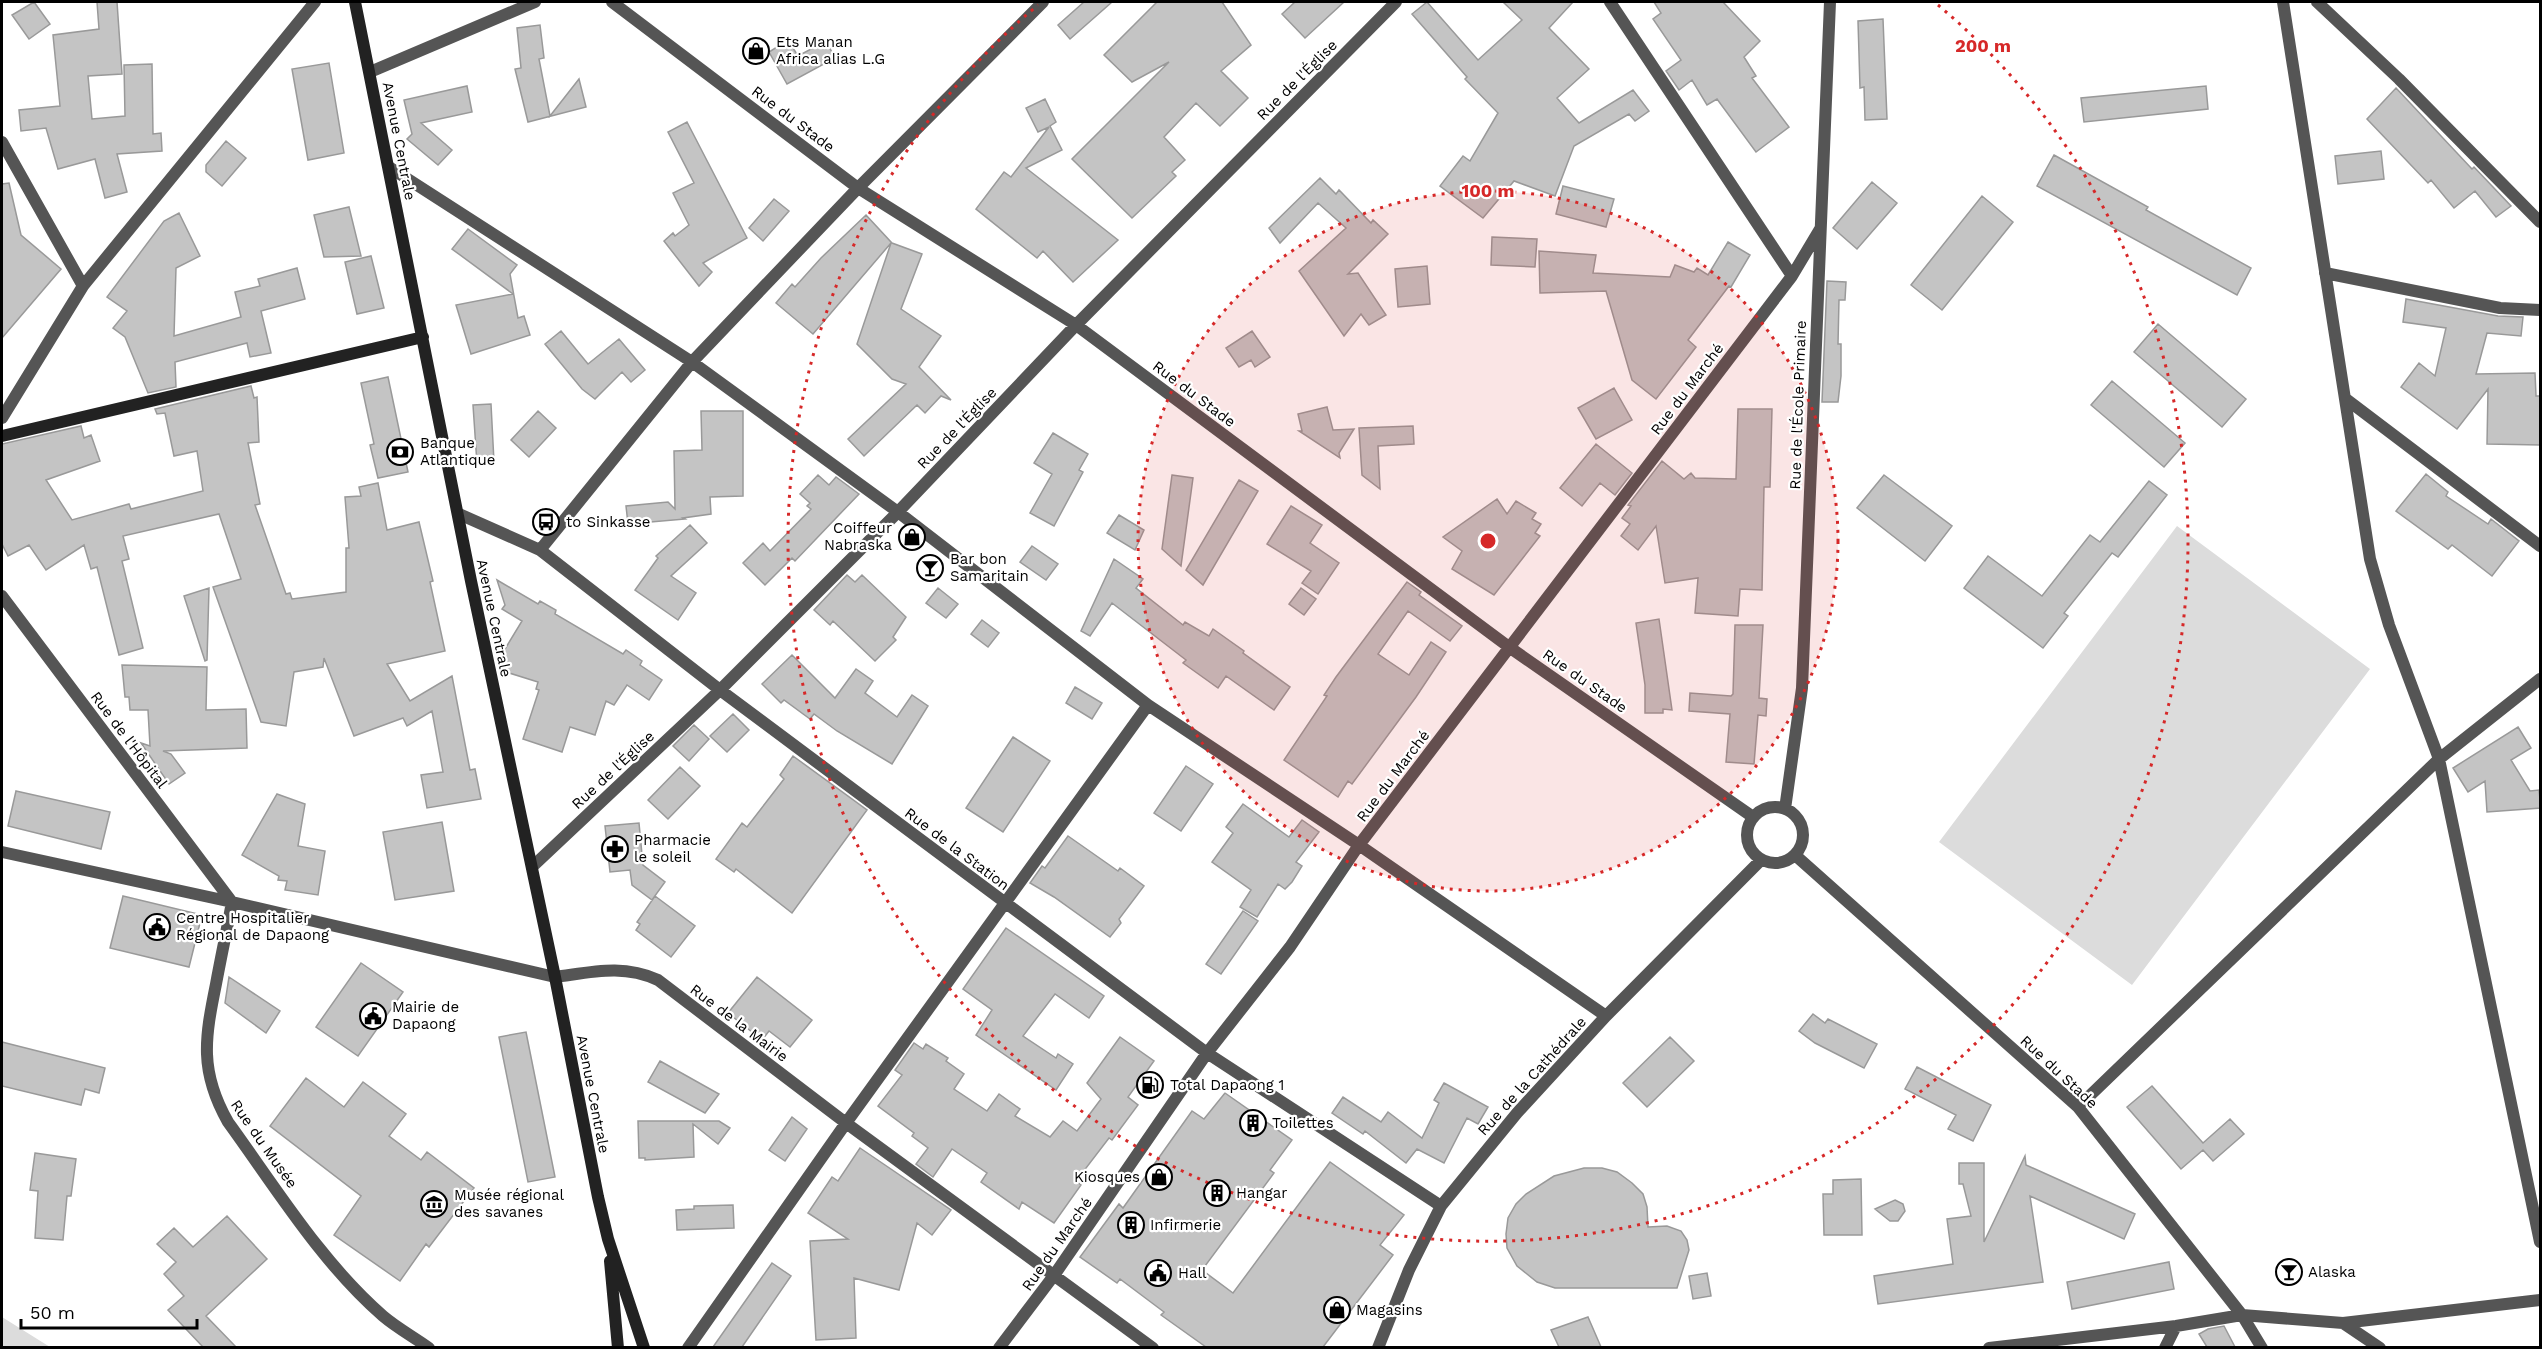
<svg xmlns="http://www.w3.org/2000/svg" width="2542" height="1349" viewBox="0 0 2542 1349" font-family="'Work Sans',sans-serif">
	<rect width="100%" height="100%" fill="#fff"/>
	<path fill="#dcdcdc" d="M2177,526L2370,669L2132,985L1939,842Z
		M2,1317L50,1347H2Z"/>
	<path fill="#c4c4c4" stroke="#999" stroke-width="1.5" d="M34,2L50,24L29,39L12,15Z
		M97,2H117L122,74L88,76L92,119L125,116L124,65L152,64L153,134L161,133L162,151L117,154L127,192L105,198L95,159L58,169L46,128L21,131L19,110L60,106L53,35L99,29Z
		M1084,2H1112L1070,39L1058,25Z
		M1157,2H1222L1251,45L1221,71L1248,98L1220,126L1196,103L1164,137L1185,160L1172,172L1176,176L1132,218L1072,159L1169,62L1132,82L1104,55Z
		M1295,2H1344L1305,38L1282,14Z
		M1427,2L1478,60L1522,20L1503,2H1573L1549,28L1589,69L1557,98L1579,123L1633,90L1649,111L1635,121L1629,114L1574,146L1555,196L1514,181L1483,218L1440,186L1463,156L1470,161L1498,113L1465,79L1467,77L1412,14Z
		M1654,2H1723L1760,41L1744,57L1756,76L1752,78L1789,127L1756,152L1717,99L1707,105L1692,80L1679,90L1666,71L1681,60L1653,19L1661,13Z
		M1883,19L1887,119L1865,120L1864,87L1860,88L1858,21Z
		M540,25L544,58L539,59L550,116L579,79L586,107L528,122L515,69L521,68L517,28Z
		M788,40L798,56L826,41L835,58L787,84L769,52Z
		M329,63L344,153L308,160L292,69Z
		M467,86L472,112L421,123L452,150L438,165L407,139L412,134L404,100Z
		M2206,86L2208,109L2084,122L2081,98Z
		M2396,88L2472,169L2474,167L2511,206L2496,217L2475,191L2454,208L2431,180L2428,183L2367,119Z
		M1045,99L1056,122L1050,126L1062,150L1026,168L1118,240L1073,282L1043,251L1037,258L976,209L1004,172L1011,177L1049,127L1038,132L1026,108Z
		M687,122L747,238L703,263L712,272L699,286L664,241L673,233L675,236L689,225L673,193L694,183L668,132Z
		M226,141L246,158L222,186L206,172V165Z
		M2381,151L2384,179L2338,184L2335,156Z
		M2054,155L2148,207L2146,210L2251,268L2237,295L2037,186Z
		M1320,178L1336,194L1339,190L1371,223L1373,220L1388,234L1348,274L1358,273L1386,315L1369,325L1361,314L1344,336L1299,271L1346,228L1318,203L1280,243L1269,228Z
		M1872,182L1897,203L1857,249L1833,228Z
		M9,183L21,235L61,269L2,338V184Z
		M1563,186L1614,199L1606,227L1556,214Z
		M1982,196L2013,222L1942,310L1911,285Z
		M774,199L789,211L763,241L749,228Z
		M349,207L361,256L324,257L314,215Z
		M179,213L200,256L176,268L174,336L241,317L235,292L260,286L258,279L297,268L305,299L261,311L271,353L250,357L247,343L175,362L176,387L148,393L125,337L113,328L127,311L107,297L164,221Z
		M866,215L892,243L922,254L901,309L941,336L919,367L951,400L941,396L925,413L917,405L864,456L848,439L906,384L892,379L857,344L891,243L813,334L776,303L792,284L795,287L821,258Z
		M468,229L517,265L510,274L518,318L524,316L530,335L471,354L456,305L513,294L452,249Z
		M1492,237L1537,239L1535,267L1491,265Z
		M1728,242L1750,255L1731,287L1729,286L1688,340L1696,347L1656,399L1632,380L1606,291L1540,293L1539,251L1596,255L1593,273L1670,277L1675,265L1694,272L1697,268L1708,275Z
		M371,256L384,308L357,314L345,262Z
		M1427,266L1430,304L1398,307L1395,269Z
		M1827,281L1846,282L1845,300H1839L1838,344H1841V376L1838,402H1822Z
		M2406,299L2498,316L2523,317L2521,336L2487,333L2476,374L2535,373L2536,396H2541V445L2487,444L2488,389L2457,429L2401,387L2419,363L2435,376L2446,328L2403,322Z
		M2158,324L2246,399L2222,427L2134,352Z
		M561,331L588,364L619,339L645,370L631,382L622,372L595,399L582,389L545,344Z
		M1252,331L1270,357L1255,367L1251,360L1239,367L1226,348Z
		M388,377L408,472L378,478L370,445L374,444L361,383Z
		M2112,381L2185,443L2164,467L2091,405Z
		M251,386L254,398L257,397L259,442L248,443L260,504L255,505L286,594L290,593L292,599L346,592V548H349L345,497L361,496L359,487L378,483L387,530L419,522L433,581L430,582L445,651L387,664L410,701L452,676L470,770L475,769L481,799L427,808L421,775L443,772L432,711L407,726L403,718L354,736L324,658L323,667L294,672L286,726L261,722L213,587L241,579L219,514L123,536L129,559L122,561L143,648L119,655L97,567L91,569L84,545L46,570L29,545L8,556L2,544V444L81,426L84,438L91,435L100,461L46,480L72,520L129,504L131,509L203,491L197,451L174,456L165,413L157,414L155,409Z
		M1614,388L1632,420L1596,439L1578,408Z
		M491,404L494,462L477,464L473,405Z
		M1327,407L1333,430L1354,429L1339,453L1340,458L1299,431H1302L1298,414Z
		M1738,409H1772L1770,487H1764L1762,590L1740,589L1738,616L1695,613L1698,578L1665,583L1656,526L1638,550L1621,536L1630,524L1622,518L1631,506L1628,505L1662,461L1684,479L1691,473L1695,478L1736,479Z
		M538,411L556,428L529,457L511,440Z
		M701,411H743V496L710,497L711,514L683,518L685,519L628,524L626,506L668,502L675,509L674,451L702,450Z
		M1413,426L1414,444L1378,446L1380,489L1362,475L1359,428Z
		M1053,433L1088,454L1079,470L1083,472L1054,526L1030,513L1052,474L1034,463Z
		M1596,444L1632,473L1615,495L1600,483L1582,506L1560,488Z
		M2426,474L2448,492L2446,496L2488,524L2491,519L2519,541L2492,576L2452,545L2448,549L2396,511Z
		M818,475L829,485L836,477L859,494L795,561L792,558L765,585L743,563L763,543L770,551L811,509L807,506L810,503L800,494Z
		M1172,475L1193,478L1181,566L1162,549Z
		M1884,475L1952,526L1925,561L1857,508Z
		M1239,480L1258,491L1203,585L1186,570Z
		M2149,481L2167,495L2118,557L2112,553L2064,613L2068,616L2043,648L1964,588L1988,556L2042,596L2090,535L2100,542Z
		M1497,499L1507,514L1516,501L1536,513L1532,519L1541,524L1535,533L1540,536L1494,595L1452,569L1462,551L1443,537Z
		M1291,506L1322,525L1310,543L1339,563L1318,594L1302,583L1311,571L1267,544Z
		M1119,515L1144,530L1135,550L1107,533Z
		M690,525L707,543L671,576L696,593L678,620L635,590L658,558L656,556Z
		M1032,546L1058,564L1046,580L1020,562Z
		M1114,559L1143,579L1136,588L1183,625L1185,622L1209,636L1213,629L1244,651L1243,653L1290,687L1274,710L1226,676L1218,688L1183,663L1186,660L1112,603L1090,636L1081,631Z
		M847,575L855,582L862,575L906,617L893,637L896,640L875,661L833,621L830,625L814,610Z
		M497,580L538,604L540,601L556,610L555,614L623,654L626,650L642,661L640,665L662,680L649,700L627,685L614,705L606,701L595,735L570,727L562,752L523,739L539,690L536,689L538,682L506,672L505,649L522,621L502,609L505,605Z
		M1407,582L1421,592L1419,595L1462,626L1450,641L1408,611L1378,654L1409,675L1431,642L1446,652L1416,697L1352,784L1348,781L1338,797L1284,760L1327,696L1324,695L1336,677Z
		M209,588L207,660L205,661L184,596Z
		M938,588L958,604L946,618L926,603Z
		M1301,588L1316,599L1304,615L1289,604Z
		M1659,619L1672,710L1663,709V713H1645V685L1636,623Z
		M982,620L999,633L988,647L971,634Z
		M1735,625H1763L1759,698L1767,699L1766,716L1758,715L1754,764L1726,762L1730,714L1689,711L1690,693L1731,696L1733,694Z
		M792,655L835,698L856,669L873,681L865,693L897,717L912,695L928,706L892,764L837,731L814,714L810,719L784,700L781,703L762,684Z
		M122,665L207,667L206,710L246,709L247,748L163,751L171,754L185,773L169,784L141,743L150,746L148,710H130L129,697H125Z
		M1075,687L1102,703L1092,719L1066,703Z
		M733,714L749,730L727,752L710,736Z
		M694,725L709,739L689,761L673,746Z
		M2518,727L2531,748L2511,760L2530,791L2539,790L2541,808L2487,812L2485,781L2468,792L2453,768Z
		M1013,737L1050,761L1003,832L966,808Z
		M793,756L867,810L792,913L736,869L734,872L716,859L742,823L747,827L784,779L780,775Z
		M1186,766L1213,784L1181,831L1154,813Z
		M680,767L700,786L668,819L648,800Z
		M16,791L110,812L101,849L8,826Z
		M277,794L305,804L298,846L325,851L318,895L285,890L287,881L278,880L279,876L242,855Z
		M1243,804L1289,837L1302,820L1319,832L1296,862L1302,866L1292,882L1285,889L1278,884L1257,917L1240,907L1251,890L1212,862L1233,833L1226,827Z
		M442,822L454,891L395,900L383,832Z
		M639,823L643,865L665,882L652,900L632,885L630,870L610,872L605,826Z
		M1068,836L1118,871L1120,868L1144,886L1119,919L1121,923L1110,937L1054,897L1030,883L1042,866L1045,868Z
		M123,896L202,915L189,967L110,948Z
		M655,896L695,926L671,957L636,930L640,924L637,922Z
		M1243,911L1258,921L1221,974L1206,964Z
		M1006,928L1104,996L1089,1018L1055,994L1023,1036L1056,1058L1058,1054L1073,1064L1056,1090L976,1035L992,1010L963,989Z
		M361,963L403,992L358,1056L316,1027Z
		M229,977L280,1011L266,1033L225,1003Z
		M757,977L812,1020L790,1047L769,1031L762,1040L728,1013Z
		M1813,1014L1825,1023L1828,1019L1877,1044L1864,1068L1815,1043L1799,1031Z
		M526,1032L555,1177L528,1182L499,1037Z
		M1120,1037L1154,1061L1128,1097L1138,1105L1112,1140L1109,1138L1076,1181L1081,1185L1054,1223L1022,1202L1019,1209L981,1182L987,1173L952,1149L933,1177L916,1164L928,1148L912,1136L914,1133L878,1106L902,1075L895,1070L914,1043L923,1049L926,1044L948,1058L946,1061L964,1074L954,1089L987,1111L999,1094L1020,1109L1015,1116L1050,1137L1063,1121L1077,1131L1101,1099L1087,1083Z
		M1670,1037L1694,1061L1647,1107L1623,1083Z
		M2,1042L105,1068L99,1093L85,1089L81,1105L2,1086Z
		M660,1061L719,1094L705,1113L648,1082Z
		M1917,1067L1991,1105L1973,1141L1948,1129L1956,1115L1905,1089Z
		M306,1078L344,1107L363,1082L406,1114L389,1136L421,1160L427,1152L474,1188L429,1247L426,1244L400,1281L334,1235L361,1196L270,1126Z
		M1444,1083L1488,1107L1478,1124L1467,1118L1444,1163L1417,1149L1406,1163L1365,1131L1363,1134L1332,1113L1343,1097L1381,1122L1388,1112L1422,1138L1439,1103L1434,1100Z
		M2152,1086L2203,1143L2230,1119L2244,1134L2213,1161L2203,1150L2181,1169L2127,1107Z
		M1225,1093L1292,1140L1270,1170L1274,1173L1202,1270L1233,1293L1330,1162L1404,1215L1380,1245L1393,1255L1323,1347H1206L1161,1315L1164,1312L1120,1279L1117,1283L1080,1257L1119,1204L1123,1208L1192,1111L1204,1119Z
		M792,1117L807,1129L785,1161L769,1150Z
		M638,1121H719L730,1128L718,1144L693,1124L694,1157L645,1160V1158H639Z
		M860,1148L951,1210L932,1235L917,1223L899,1290L854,1278L856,1338L816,1340L810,1241L848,1239L808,1213L832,1177L838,1181Z
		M35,1153L76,1159L71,1196H67L63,1240L35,1238L38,1191L30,1190Z
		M2025,1156L2026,1165L2135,1214L2124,1239L2030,1196L2043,1282L1878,1304L1874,1276L1953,1264L1947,1219L1971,1216L1963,1184H1959V1163H1984V1242Z
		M1584,1168H1602L1617,1172L1632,1183L1643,1194L1647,1207L1648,1227L1667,1226L1681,1231L1687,1240L1689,1250L1677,1288H1555L1537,1282L1517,1266L1507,1248L1506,1234L1508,1218L1516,1204L1526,1194L1554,1176Z
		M1861,1179L1862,1235H1824L1823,1194H1833V1180Z
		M1895,1200L1903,1204L1905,1211L1898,1221H1890L1875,1209Z
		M733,1205L734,1228L677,1230L676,1210L694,1209V1206Z
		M227,1216L267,1259L206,1316L236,1347H203L168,1310L184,1296L164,1274L176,1262L157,1244L174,1228L193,1247Z
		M2169,1262L2174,1289L2072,1309L2067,1282Z
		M772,1263L791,1276L742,1347H713Z
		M1707,1273L1711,1296L1693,1299L1689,1276Z
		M1588,1317L1601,1347H1559L1551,1330Z
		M2224,1326L2235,1347H2207L2199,1334L2208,1329Z"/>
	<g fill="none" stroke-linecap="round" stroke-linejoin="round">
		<path stroke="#555" stroke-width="12" d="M612,2L858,188L1076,325L1509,647L1753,817
			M1610,2L1792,276
			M2283,2L2370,559L2389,625L2439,759L2540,1242
			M2317,2L2399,79L2540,222
			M370,72L535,2
			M2,142L83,286
			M389,167L692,362L898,512L1148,705L1359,845L1606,1016
			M2325,273L2500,308L2540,310
			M2346,399L2540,546
			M2,418L83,286L315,2
			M459,514L540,550L720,690L1207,1053L1441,1206
			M540,550L692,362L858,188L1043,2
			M2,596L232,902
			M1747 835a28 28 0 1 1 56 0a28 28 0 1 1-56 0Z
			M1785,809L1802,688L1830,2
			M2,852L232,902L555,977C593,972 623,964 658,980L846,1123L1153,1348
			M1795,855L2078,1107L2242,1315L2262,1348
			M532,867L720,690L898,512L1076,325L1396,2
			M232,902C227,929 221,957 216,984C205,1038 199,1071 228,1122C276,1188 321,1262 383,1316C397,1328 414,1337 429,1348
			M2078,1107L2439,759L2540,679
			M2343,1323L2540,1300
			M688,1348L846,1123L1148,705
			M999,1348L1055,1274L1207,1053L1290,947L1359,845L1792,276L1820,229
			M1378,1348L1409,1270L1441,1206L1517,1113L1606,1016L1761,860
			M1989,1348L2176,1326L2242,1315L2343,1323L2380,1348
			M2165,1348L2176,1326"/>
		<path stroke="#222" stroke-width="12" d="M355,2L471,581L555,977L598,1197L608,1239L644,1348
			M2,436L423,337
			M610,1261L618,1348"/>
	</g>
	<circle cx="1488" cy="541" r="350" fill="#d62828" fill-opacity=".12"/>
	<g fill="none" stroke="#d62828" stroke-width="3" stroke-dasharray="3 6">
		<circle cx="1488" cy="541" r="350"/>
		<path d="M1938 5A700 700 0 1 1 1038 5"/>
	</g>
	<defs>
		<symbol id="shop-ring" viewBox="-11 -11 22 22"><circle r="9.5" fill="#fff" stroke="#000" stroke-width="1.5"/><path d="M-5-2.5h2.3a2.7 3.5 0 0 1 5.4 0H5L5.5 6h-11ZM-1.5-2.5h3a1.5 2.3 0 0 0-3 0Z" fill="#000"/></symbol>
		<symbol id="bank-ring" viewBox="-11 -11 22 22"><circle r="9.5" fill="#fff" stroke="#000" stroke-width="1.5"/><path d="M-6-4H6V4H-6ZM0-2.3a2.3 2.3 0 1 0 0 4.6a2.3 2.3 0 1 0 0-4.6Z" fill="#000"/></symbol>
		<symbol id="bus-ring" viewBox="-11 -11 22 22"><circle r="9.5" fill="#fff" stroke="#000" stroke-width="1.5"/><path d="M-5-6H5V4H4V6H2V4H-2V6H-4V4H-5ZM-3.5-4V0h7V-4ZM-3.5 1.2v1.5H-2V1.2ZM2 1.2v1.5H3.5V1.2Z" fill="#000"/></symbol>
		<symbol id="bar-ring" viewBox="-11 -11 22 22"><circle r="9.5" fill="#fff" stroke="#000" stroke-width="1.5"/><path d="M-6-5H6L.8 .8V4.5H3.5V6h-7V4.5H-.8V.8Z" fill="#000"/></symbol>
		<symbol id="pharmacy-ring" viewBox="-11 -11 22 22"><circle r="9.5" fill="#fff" stroke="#000" stroke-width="1.5"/><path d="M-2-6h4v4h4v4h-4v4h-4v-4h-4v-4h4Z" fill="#000"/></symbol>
		<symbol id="civic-ring" viewBox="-11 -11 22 22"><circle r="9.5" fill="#fff" stroke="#000" stroke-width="1.5"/><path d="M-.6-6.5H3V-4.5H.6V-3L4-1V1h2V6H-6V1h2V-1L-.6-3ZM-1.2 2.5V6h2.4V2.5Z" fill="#000"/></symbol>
		<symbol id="fuel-ring" viewBox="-11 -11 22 22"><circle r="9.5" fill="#fff" stroke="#000" stroke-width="1.5"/><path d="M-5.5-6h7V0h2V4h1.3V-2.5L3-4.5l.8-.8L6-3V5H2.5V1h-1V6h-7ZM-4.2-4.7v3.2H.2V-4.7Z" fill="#000"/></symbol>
		<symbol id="building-ring" viewBox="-11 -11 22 22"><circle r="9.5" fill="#fff" stroke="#000" stroke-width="1.5"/><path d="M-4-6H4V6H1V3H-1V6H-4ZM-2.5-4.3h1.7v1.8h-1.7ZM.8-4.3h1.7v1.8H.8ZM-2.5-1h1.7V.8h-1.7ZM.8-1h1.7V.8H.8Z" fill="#000"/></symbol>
		<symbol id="museum-ring" viewBox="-11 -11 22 22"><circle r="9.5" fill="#fff" stroke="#000" stroke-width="1.5"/><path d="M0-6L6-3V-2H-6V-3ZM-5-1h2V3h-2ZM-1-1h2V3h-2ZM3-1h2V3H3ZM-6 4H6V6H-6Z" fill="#000"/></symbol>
	</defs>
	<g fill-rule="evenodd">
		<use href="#shop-ring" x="741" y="36" width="30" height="30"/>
		<use href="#bank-ring" x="385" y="437" width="30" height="30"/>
		<use href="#bus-ring" x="531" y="507" width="30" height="30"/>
		<use href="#shop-ring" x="897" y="522" width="30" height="30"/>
		<use href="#bar-ring" x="915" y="553" width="30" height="30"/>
		<use href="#pharmacy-ring" x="600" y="834" width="30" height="30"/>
		<use href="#civic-ring" x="142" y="912" width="30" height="30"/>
		<use href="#civic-ring" x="358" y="1001" width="30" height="30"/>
		<use href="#fuel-ring" x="1135" y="1070" width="30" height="30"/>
		<use href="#building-ring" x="1238" y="1108" width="30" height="30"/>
		<use href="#shop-ring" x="1144" y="1162" width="30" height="30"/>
		<use href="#building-ring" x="1202" y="1178" width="30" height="30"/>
		<use href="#museum-ring" x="419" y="1189" width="30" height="30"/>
		<use href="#building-ring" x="1116" y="1210" width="30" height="30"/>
		<use href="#bar-ring" x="2274" y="1257" width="30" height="30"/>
		<use href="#civic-ring" x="1143" y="1258" width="30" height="30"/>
		<use href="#shop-ring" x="1322" y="1295" width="30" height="30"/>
	</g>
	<g text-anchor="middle" stroke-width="4.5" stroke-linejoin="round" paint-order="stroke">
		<g font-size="15" fill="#000" stroke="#fff" text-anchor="start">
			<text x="776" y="47">Ets Manan<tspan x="776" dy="17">Africa alias L.G</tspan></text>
			<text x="420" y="448">Banque<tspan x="420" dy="17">Atlantique</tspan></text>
			<text x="566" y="527">to Sinkasse</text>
			<text x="892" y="533" text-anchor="end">Coiffeur<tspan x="892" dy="17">Nabraska</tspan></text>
			<text x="950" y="564">Bar bon<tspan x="950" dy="17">Samaritain</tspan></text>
			<text x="634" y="845">Pharmacie<tspan x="634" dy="17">le soleil</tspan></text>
			<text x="176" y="923">Centre Hospitalier<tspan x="176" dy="17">Régional de Dapaong</tspan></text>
			<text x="392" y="1012">Mairie de<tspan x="392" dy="17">Dapaong</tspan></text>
			<text x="1170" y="1090">Total Dapaong 1</text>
			<text x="1272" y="1128">Toilettes</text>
			<text x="1140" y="1182" text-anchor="end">Kiosques</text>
			<text x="1236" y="1198">Hangar</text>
			<text x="454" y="1200">Musée régional<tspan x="454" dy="17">des savanes</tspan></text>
			<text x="1150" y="1230">Infirmerie</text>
			<text x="2308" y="1277">Alaska</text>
			<text x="1178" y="1278">Hall</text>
			<text x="1356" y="1315">Magasins</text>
		</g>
		<g font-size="15" fill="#000" stroke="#fff">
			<text transform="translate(1297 80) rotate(-45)" y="5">Rue de l'Église</text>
			<text transform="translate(793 119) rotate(37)" y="5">Rue du Stade</text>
			<text transform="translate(399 141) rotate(79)" y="5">Avenue Centrale</text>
			<text transform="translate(1687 389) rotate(-53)" y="5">Rue du Marché</text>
			<text transform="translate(1194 394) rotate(37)" y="5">Rue du Stade</text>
			<text transform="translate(1798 405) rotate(-88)" y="5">Rue de l'École Primaire</text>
			<text transform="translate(957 428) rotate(-46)" y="5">Rue de l'Église</text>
			<text transform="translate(494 618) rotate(78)" y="5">Avenue Centrale</text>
			<text transform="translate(1585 681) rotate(35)" y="5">Rue du Stade</text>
			<text transform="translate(129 740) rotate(53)" y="5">Rue de l'Hôpital</text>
			<text transform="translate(613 770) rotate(-43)" y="5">Rue de l'Église</text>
			<text transform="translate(1393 776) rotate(-53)" y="5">Rue du Marché</text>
			<text transform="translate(957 849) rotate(37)" y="5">Rue de la Station</text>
			<text transform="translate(739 1023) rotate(37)" y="5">Rue de la Mairie</text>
			<text transform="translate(2059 1072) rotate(43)" y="5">Rue du Stade</text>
			<text transform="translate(1532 1076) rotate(-48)" y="5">Rue de la Cathédrale</text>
			<text transform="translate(593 1094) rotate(79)" y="5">Avenue Centrale</text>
			<text transform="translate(264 1144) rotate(55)" y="5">Rue du Musée</text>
			<text transform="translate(1057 1244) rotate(-55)" y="5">Rue du Marché</text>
		</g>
	</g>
	<circle cx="1488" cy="541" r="9" fill="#d62828" stroke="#fff" stroke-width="3"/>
	<g font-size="18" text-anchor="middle" font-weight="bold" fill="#d62828" stroke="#fff" stroke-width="4.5" stroke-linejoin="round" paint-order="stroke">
		<text x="1983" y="52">200 m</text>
		<text x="1488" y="197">100 m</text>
	</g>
	<rect width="2542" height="1349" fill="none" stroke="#000000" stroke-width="6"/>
	<path d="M21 1319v9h176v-9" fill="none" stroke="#000000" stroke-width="3"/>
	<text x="30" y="1319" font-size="18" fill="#000000" stroke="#ffffff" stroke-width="4.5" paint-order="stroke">50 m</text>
</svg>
